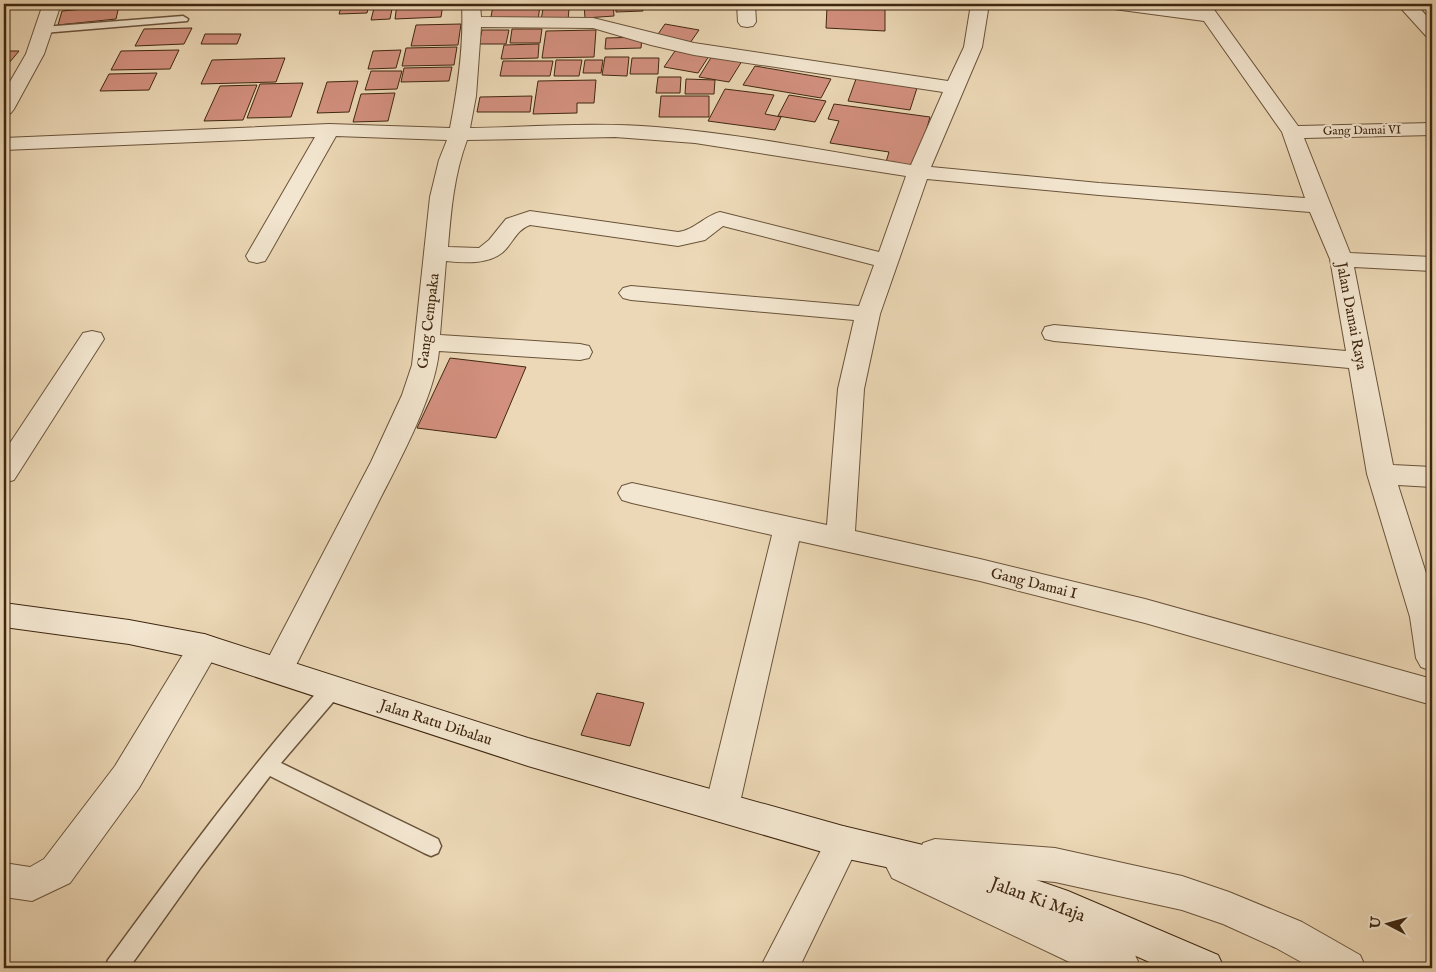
<svg xmlns="http://www.w3.org/2000/svg" width="1436" height="972" viewBox="0 0 1436 972" font-family="'IM FELL English',serif">
	<rect width="100%" height="100%" fill="#ecd8b6"/>
	<filter id="stains"><feTurbulence type="fractalNoise" baseFrequency=".004" numOctaves="4"/><feColorMatrix values="0 0 0 0 .2 0 0 0 0 .09 0 0 0 0 .02 0 0 0 .5 -.17"/></filter>
	<radialGradient id="worn" r=".72"><stop offset=".6" stop-color="#630" stop-opacity="0"/><stop offset="1" stop-color="#630" stop-opacity=".3"/></radialGradient>
	<path fill="#d3907f" stroke="#3f2710" d="M342,4H369L367,13L339,14Z
		M375,4H393L390,19L371,20Z
		M397,4H443L441,17L395,19Z
		M584,4H613L614,16L585,18Z
		M616,4H642L643,11L616,12Z
		M710,4H741L742,7L711,8Z
		M760,4H788V8L759,7Z
		M793,4H816V8L793,7Z
		M540,5L538,21L490,22L493,6Z
		M119,6L116,19L58,25L62,11Z
		M827,7L885,9V31L826,28Z
		M543,9H569L568,20H541Z
		M461,24L458,45L411,46L416,25Z
		M665,24L699,30L690,43L656,37Z
		M192,28L184,44L135,46L144,29Z
		M512,29H542L540,43H510Z
		M482,30H509L506,44H479Z
		M596,30L594,57L542,58L546,31Z
		M205,34H241L237,44H201Z
		M642,37L641,48L605,49L606,38Z
		M539,44L538,58L501,59L504,45Z
		M457,47L454,65L402,66L406,48Z
		M179,50L170,69L111,70L121,51Z
		M401,50L396,68L368,69L373,51Z
		M4,51H19L4,69Z
		M675,51L709,56L698,73L664,67Z
		M712,56L742,61L729,82L699,77Z
		M605,57H629L627,76L602,75Z
		M285,58L276,82L201,84L212,60Z
		M632,58H659L658,74H630Z
		M556,60H582L579,76H554Z
		M585,60H603L601,73H583Z
		M503,61H553L550,76H500Z
		M755,66L831,79L821,98L743,85Z
		M452,67L449,81L401,82L404,68Z
		M371,71H402L397,89L365,90Z
		M157,73L149,90L100,91L109,74Z
		M658,77H681L680,93H656Z
		M686,79L715,80L714,94H685Z
		M856,79L917,88L910,110L848,101Z
		M596,80L594,103H577V113L533,114L538,81Z
		M358,81L349,112L317,113L327,82Z
		M303,83L291,117L247,118L260,84Z
		M257,85L243,120L204,121L220,86Z
		M725,89L774,95L765,114L781,117L775,130L708,121Z
		M395,93L388,121L353,122L361,94Z
		M789,95L826,101L815,122L778,116Z
		M532,96L530,112H477L480,97Z
		M661,96H709V117H659Z
		M834,104L930,117L916,167L886,162L889,152L830,143L839,121L828,119Z
		M450,358L526,367L496,438L417,428Z
		M597,693L644,703L630,746L581,735Z"/>
	<g fill="none" stroke-linecap="round" stroke-linejoin="round">
		<defs>
			<path id="service" d="M183,16L188,19L187,21L43,33L38,30L43,27Z
				M333,680L340,682L342,688L340,694L281,763L438,839L441,846L438,853L431,856L424,853L270,776L201,867L129,968H105L108,960C178,865 247,770 326,682Z"/>
			<path id="minor" d="M43,4H61L44,54L14,109L11,113L4,115V92L26,54Z
				M462,4H480L481,17L593,18L694,43L948,81L964,47L971,4H989L982,47L931,167L1099,183L1305,198L1282,132L1204,21L1114,9L1108,8L1105,4H1154L1196,9L1192,4H1210L1298,126L1432,123V135L1304,138L1350,253L1432,257V271L1354,267L1393,465L1432,467V487L1398,485L1432,592V671L1421,667L1416,658L1410,617L1367,474L1349,368L1054,341L1045,339L1042,333L1045,327L1054,325L1346,351L1330,259L1310,212L1099,195L927,179L880,314L864,389L855,531L980,559L1145,599L1432,679V705L1145,623L980,581L799,541L739,807L734,818L722,822L710,818L705,807L772,535L632,503L622,500L618,493L622,486L632,483L827,525L838,389L854,320L631,300L623,298L619,293L623,288L631,286L859,306L874,265L723,226L705,240L678,246L530,225C518,229 514,240 506,249C492,265 465,263 446,261L440,335L580,344L589,346L592,352L589,358L580,360L439,351C435,395 401,458 380,499C350,559 319,619 289,679L278,683L267,679L262,670L371,462L402,395L412,365L430,197L439,160L447,140L336,136L268,256L265,261L257,263L249,261L246,256L315,137L4,150V138L329,124L450,128C458,87 464,45 462,4ZM481,27L593,28L651,45L694,55L943,92L911,165C826,151 741,134 656,127C594,122 532,127 470,128L476,96ZM615,137L695,143L906,176L879,252L720,212C704,216 695,230 678,232L530,211L506,219L489,240L479,248L448,247C451,210 454,175 467,140Z
				M737,4H755L756,22L753,26L747,27L741,26L738,22Z
				M1397,4H1416L1432,22V37L1426,36Z
				M92,331L101,333L104,339L14,480L4,483V452L83,333Z
				M204,634L215,638L219,647L215,656L139,788L70,883L32,901L4,897V863L30,867L44,859L115,766L193,638Z
				M843,826L855,831L860,842L799,968H760L831,831Z"/>
			<path id="tertiary" d="M935,839L1055,848L1182,876L1229,892L1302,922L1360,955L1366,968H1312L1276,948L1223,924L1182,910L1055,882L958,873L1135,955L1141,968H1082L892,878L886,866L892,854L904,849L918,855L923,843Z"/>
			<path id="secondary" d="M4,603L129,620L204,634L528,738L843,826L961,854L1068,891L1218,955L1224,968H1163L1061,923L961,888L886,867L843,858L528,766L204,660L129,644L4,627Z"/>
		</defs>
		<use href="#service" stroke="#6a533a" stroke-width="3"/>
		<use href="#minor" stroke="#6a533a" stroke-width="2"/>
		<use href="#tertiary" stroke="#6a533a" stroke-width="2"/>
		<use href="#secondary" stroke="#3f2710" stroke-width="2"/>
		<use href="#service" fill="#f3e6d0" fill-rule="evenodd"/>
		<use href="#minor" fill="#f3e6d0" fill-rule="evenodd"/>
		<use href="#tertiary" fill="#f3e6d0" fill-rule="evenodd"/>
		<use href="#secondary" fill="#f3e6d0" fill-rule="evenodd"/>
	</g>
	<g text-anchor="middle" stroke-width="4.5" stroke-linejoin="round" paint-order="stroke">
		<g font-size="12" fill="#3f2710" stroke="#f3e6d0">
			<text transform="translate(1362 130) rotate(-1)" y="4">Gang Damai VI</text>
		</g>
		<g font-size="15" fill="#3f2710" stroke="#f3e6d0">
			<text transform="translate(1352 316) rotate(79)" y="5">Jalan Damai Raya</text>
			<text transform="translate(428 321) rotate(-83)" y="5">Gang Cempaka</text>
			<text transform="translate(1034 583) rotate(14)" y="5">Gang Damai I</text>
			<text transform="translate(436 722) rotate(18)" y="5">Jalan Ratu Dibalau</text>
		</g>
		<g font-size="18" fill="#3f2710" stroke="#f3e6d0">
			<text transform="translate(1038 899) rotate(20)" y="6">Jalan Ki Maja</text>
		</g>
	</g>
	<rect width="1436" height="972" fill="none" stroke="#ecd8b6" stroke-width="20"/>
	<rect x="5" y="5" width="1426" height="962" fill="none" stroke="#3f2710" stroke-width="2.5"/>
	<rect x="10" y="10" width="1416" height="952" fill="none" stroke="#3f2710"/>
	<g transform="translate(1388 924) rotate(276)" stroke="#f3e6d0" stroke-width="4" paint-order="stroke">
	<path d="M0-4L9 19L0 12L-9 19Z" fill="#3f2710"/>
	<text y="-8" font-size="14" font-weight="bold" text-anchor="middle" fill="#3f2710">U</text>
	</g>
	<rect width="100%" height="100%" filter="url(#stains)"/>
	<rect width="100%" height="100%" fill="url(#worn)"/>
</svg>
